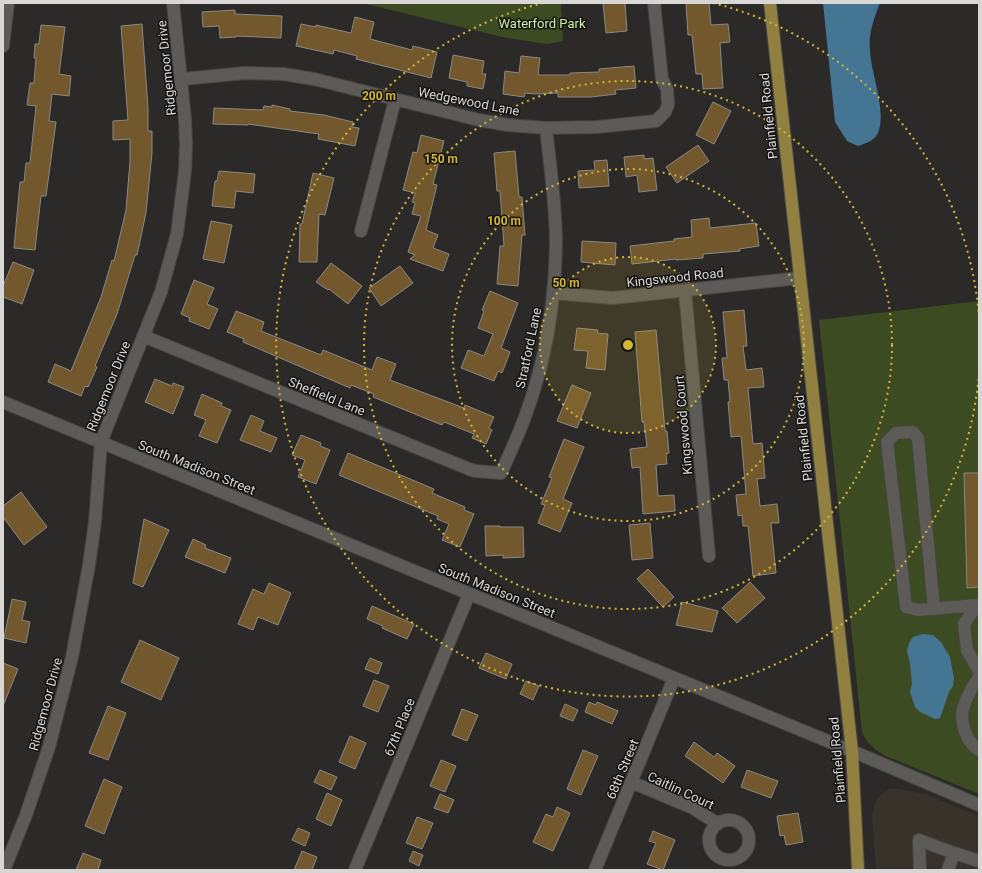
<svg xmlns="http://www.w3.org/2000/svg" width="982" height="873" viewBox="0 0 982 873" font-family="Roboto,sans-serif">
	<rect width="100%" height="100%" fill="#2c2a28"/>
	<path fill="#38322b" d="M889,789H898L925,794L979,816V870H876L872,815L876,800L882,794Z"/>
	<path fill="#3c4b21" d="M362,3H561L563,41L547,44L502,37Z
		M979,301V794L886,756C875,750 867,744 862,732L819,320Z"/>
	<path fill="#447693" d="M823,3H880C874,18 868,34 870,51C871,74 887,111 878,133C875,140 865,144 858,146L847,141L835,122Z
		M923,634L933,635L941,642L950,657L954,678L953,686L949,692L940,718L935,719L920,712L915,707L910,692L912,684L910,664L907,650L909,643L913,637Z"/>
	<path fill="#74582d" stroke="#8a8885" d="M603,3H625L627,31L606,33Z
		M686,3H709L711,25L728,24L730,42L720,43L723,88L703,89L702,74H696L692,35H688Z
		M235,10V14L282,16L281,38L236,36V37L220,38L219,26L203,27L202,12Z
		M355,17L374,22L370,39L412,50L413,46L437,52L431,78L356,59L357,56L334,50L333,54L296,46L301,24L316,27V25L351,33Z
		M142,24L148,108V131H152V153L146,213L137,255H135L117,314L95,366L97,367L88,387L85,386L81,396L48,382L55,364L71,371L101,297L112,260L114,261L126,210L130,161V139L113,140V121L128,120L121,26Z
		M41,25L65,27L59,74L71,76L69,96L52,94L49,121L56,122L46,196H41L35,250L14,248L20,182H24L26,163H30L36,106L27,105L30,83H34L36,58H34L35,44H39Z
		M453,55L484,61L482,74H486L483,89L467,86V82L449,78Z
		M521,56L540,58L538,75H570V73L599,72V69L634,66L636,88L615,90L616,94L591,97H558V93L535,94L525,93L524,97L503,94L505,71L519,73Z
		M713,102L731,111L714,144L696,135Z
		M272,105L290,109V111L324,115L353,122L352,127L359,128L355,146L318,139L319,134L248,124V125L213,124L214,108L263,110L264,106L272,107Z
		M421,135L444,141L433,184L437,185L426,230L438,235L433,248L449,254L443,271L410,259L415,255L408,252L421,216L412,214L415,203L412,202L415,193L403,190L413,152L417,153Z
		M698,145L709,161L677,183L666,167Z
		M515,151L519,197H522L525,235H522L518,286L497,284L500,246H504L500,191H497L494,153Z
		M644,155V159L653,158L657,190L639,192L637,175L626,177L624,157Z
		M607,160L609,186L579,188L578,171L595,170L594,161Z
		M219,171L255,174L253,193L236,191L234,208L212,206L215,181H217Z
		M313,173L334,178L325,215L319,214L317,262H299L300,224H302Z
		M709,218L710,228L756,223L759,246L739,249L740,251L703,254V258L676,260V259L632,264L630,246L674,241V239L692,237L691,220Z
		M211,221L232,225L224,263L203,259Z
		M582,241L616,243L615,265L581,262Z
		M13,262L34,270L22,304L3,297V286Z
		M331,263L362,286L348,304L329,289L328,290L316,282Z
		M400,266L413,283L381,306L369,288Z
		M194,280L214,288L207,304L218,309L209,329L189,321L190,318L181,314Z
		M490,291L518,303L501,348L510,352L502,373L498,371L494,381L461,368L468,350L484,356L493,334L478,328L484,311L482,310Z
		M744,310L747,346H743L746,370L762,368L764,387L748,388L753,444L762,443L765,478L757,479L760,506L777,504L779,523H771L776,573L753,576L748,526H743L742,515L738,516L736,495L746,494L741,436L731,437L728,402H730L728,380H724L722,358H727L723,312Z
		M236,311L264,322L261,331L321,355L323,350L372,370L377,357L396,364L390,380L464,408L465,405L494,417L489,428L492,430L486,444L472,438L474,434L444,422L442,425L373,397L374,394L351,385L350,388L243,342L244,339L227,332Z
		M577,328L598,330L597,333L608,334L605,370L586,368L588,351L574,350Z
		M656,330L665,431H667L669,453L666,454L667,464L656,465L658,496L674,495L675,511L643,514L640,467L632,468L630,449L647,447L644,422H642L635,332Z
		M155,379L172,386L173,383L184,387L173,414L145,402Z
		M572,385L591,393L577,428L557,421Z
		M202,394L222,403L221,406L231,410L217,443L199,436L206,420L194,415Z
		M251,415L264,421L260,431L277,438L271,452L240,440Z
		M301,435L321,443L320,446L330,450L316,484L298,477L305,460L292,455Z
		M564,439L584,447L563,499L572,503L560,532L538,523L545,505L541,504L552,478L549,477Z
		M348,453L434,489L432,493L465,507L464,510L474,514L460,547L442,540L449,524L437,519L438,516L339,475Z
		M964,473H979V587L967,588Z
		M21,492L47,527L24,545L3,517V506Z
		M144,519L169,530L143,587L133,583Z
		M650,523L653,558L632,560L629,525Z
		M485,526H500V527H523L524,557L503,558V555L486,556Z
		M193,539L206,545L205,548L231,558L225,573L185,557Z
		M648,569L674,597L663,607L637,579Z
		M750,582L765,598L737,623L722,608Z
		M269,583L291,593L278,625L258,617L253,630L238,624L253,589L264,594Z
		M12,599L26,602L22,620L30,622L26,643L4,638Z
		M682,602L718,611L712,632L676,625Z
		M372,606L414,624L407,639L382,628L383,626L367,619Z
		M140,640L179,658L161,700L121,682Z
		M486,653L512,664L506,679L479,668Z
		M370,658L382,663L378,674L365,669Z
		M3,663L18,669L3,706Z
		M374,680L389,686L378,712L363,706Z
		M526,681L539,686L533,700L520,694Z
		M589,702L596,705L597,702L618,711L612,724L585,712Z
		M565,704L578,710L573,721L560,716Z
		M108,706L126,713L108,760L89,753Z
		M462,709L478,715L467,741L452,735Z
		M350,736L366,743L355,769L339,762Z
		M694,742L714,757L717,753L735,766L723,783L685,756Z
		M583,750L598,756L581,795L567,789Z
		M441,760L456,766L445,792L430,786Z
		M320,770L337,777L331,790L314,782Z
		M747,770L778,781L771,798L741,787Z
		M104,779L122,787L104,834L85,826Z
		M327,793L342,800L331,826L316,819Z
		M440,794L454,800L448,813L434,808Z
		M557,807L570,813L553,851L533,842L546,814L553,817Z
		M798,813L803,842L786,845L784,835L780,836L777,816Z
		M417,817L433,823L422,849L406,843Z
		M298,828L310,833L305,846L292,840Z
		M653,831L675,840L663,870L647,864L656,843L649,841Z
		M302,851L317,857L312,870H294Z
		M413,851L423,855L419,866L409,861Z
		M83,853L101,860L98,870H76Z"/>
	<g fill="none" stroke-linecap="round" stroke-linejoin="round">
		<defs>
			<path id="minor" d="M3,46L8,3
				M182,79L245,73L283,74L314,79L479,120L508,125L546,128L597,127L656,121L665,112L668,105L667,89L662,79L654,3
				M361,231L395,100
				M685,291L709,556
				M553,293L613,298L799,278
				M143,336L469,469L475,471L501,473C510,453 519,434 526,414C546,360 555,301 556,244C556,205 550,166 546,128
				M3,402L852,751L979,805
				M979,604L977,605L964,624L967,650L979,671
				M934,609L918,438L913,432L896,433L887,442L906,607L918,610L977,605
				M979,677C973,685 962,705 962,715C962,727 968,744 979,750
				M631,782L693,808L718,824
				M709 840a20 20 0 1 1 40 0a20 20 0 1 1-40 0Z
				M4,870L26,815L49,747L72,657L89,565L95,522L101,442L161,292L177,234L185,171L186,144L185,119L173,3
				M355,870L469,594
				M595,870L674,678
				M920,870L919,840L954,853
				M948,870L954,853L979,861"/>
			<path id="major" d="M770,3L852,751L858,870"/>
		</defs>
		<use href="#minor" stroke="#474643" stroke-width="14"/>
		<use href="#major" stroke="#474643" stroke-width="14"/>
		<use href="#minor" stroke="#5d5b58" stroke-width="12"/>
		<use href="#major" stroke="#928041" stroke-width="12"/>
	</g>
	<circle cx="628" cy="345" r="88" fill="#d3b635" fill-opacity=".12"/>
	<g fill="none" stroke="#d3b635" stroke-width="2" stroke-dasharray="2 4">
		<circle cx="628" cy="345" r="88"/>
		<circle cx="628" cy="345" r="176"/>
		<circle cx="628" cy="345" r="264"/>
		<path d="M979 373A352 352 0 1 1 543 3M713 3A352 352 0 0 1 979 317"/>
	</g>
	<g text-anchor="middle" stroke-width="3" stroke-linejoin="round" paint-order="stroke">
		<g font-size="13" fill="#d1eea4" stroke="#141312">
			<text x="542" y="28">Waterford Park</text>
		</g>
		<g font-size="13" fill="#d8d7d5" stroke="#141312">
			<text transform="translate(166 68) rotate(-96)" y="5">Ridgemoor Drive</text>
			<text transform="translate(469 101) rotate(11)" y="5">Wedgewood Lane</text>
			<text transform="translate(768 116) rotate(-96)" y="5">Plainfield Road</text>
			<text transform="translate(675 277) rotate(-6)" y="5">Kingswood Road</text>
			<text transform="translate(528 348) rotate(-78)" y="5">Stratford Lane</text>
			<text transform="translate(108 386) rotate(-68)" y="5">Ridgemoor Drive</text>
			<text transform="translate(327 396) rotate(22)" y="5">Sheffield Lane</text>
			<text transform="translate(683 425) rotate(-95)" y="5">Kingswood Court</text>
			<text transform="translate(803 438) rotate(-96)" y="5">Plainfield Road</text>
			<text transform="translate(197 467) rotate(22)" y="5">South Madison Street</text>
			<text transform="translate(497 590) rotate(22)" y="5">South Madison Street</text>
			<text transform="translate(45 704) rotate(-75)" y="5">Ridgemoor Drive</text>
			<text transform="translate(399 727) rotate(-68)" y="5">67th Place</text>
			<text transform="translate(837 760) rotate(-95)" y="5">Plainfield Road</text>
			<text transform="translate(622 769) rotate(-67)" y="5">68th Street</text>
			<text transform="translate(681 790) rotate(25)" y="5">Caitlin Court</text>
		</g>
	</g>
	<circle cx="628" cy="345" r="6" fill="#d3b635" stroke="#141312" stroke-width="2"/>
	<g font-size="12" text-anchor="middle" font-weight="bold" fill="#d3b635" stroke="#141312" stroke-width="3" stroke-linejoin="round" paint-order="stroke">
		<text x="379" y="100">200 m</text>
		<text x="441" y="163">150 m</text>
		<text x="504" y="225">100 m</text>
		<text x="566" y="287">50 m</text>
	</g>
	<rect width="982" height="873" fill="none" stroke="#d8d7d5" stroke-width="8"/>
</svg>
